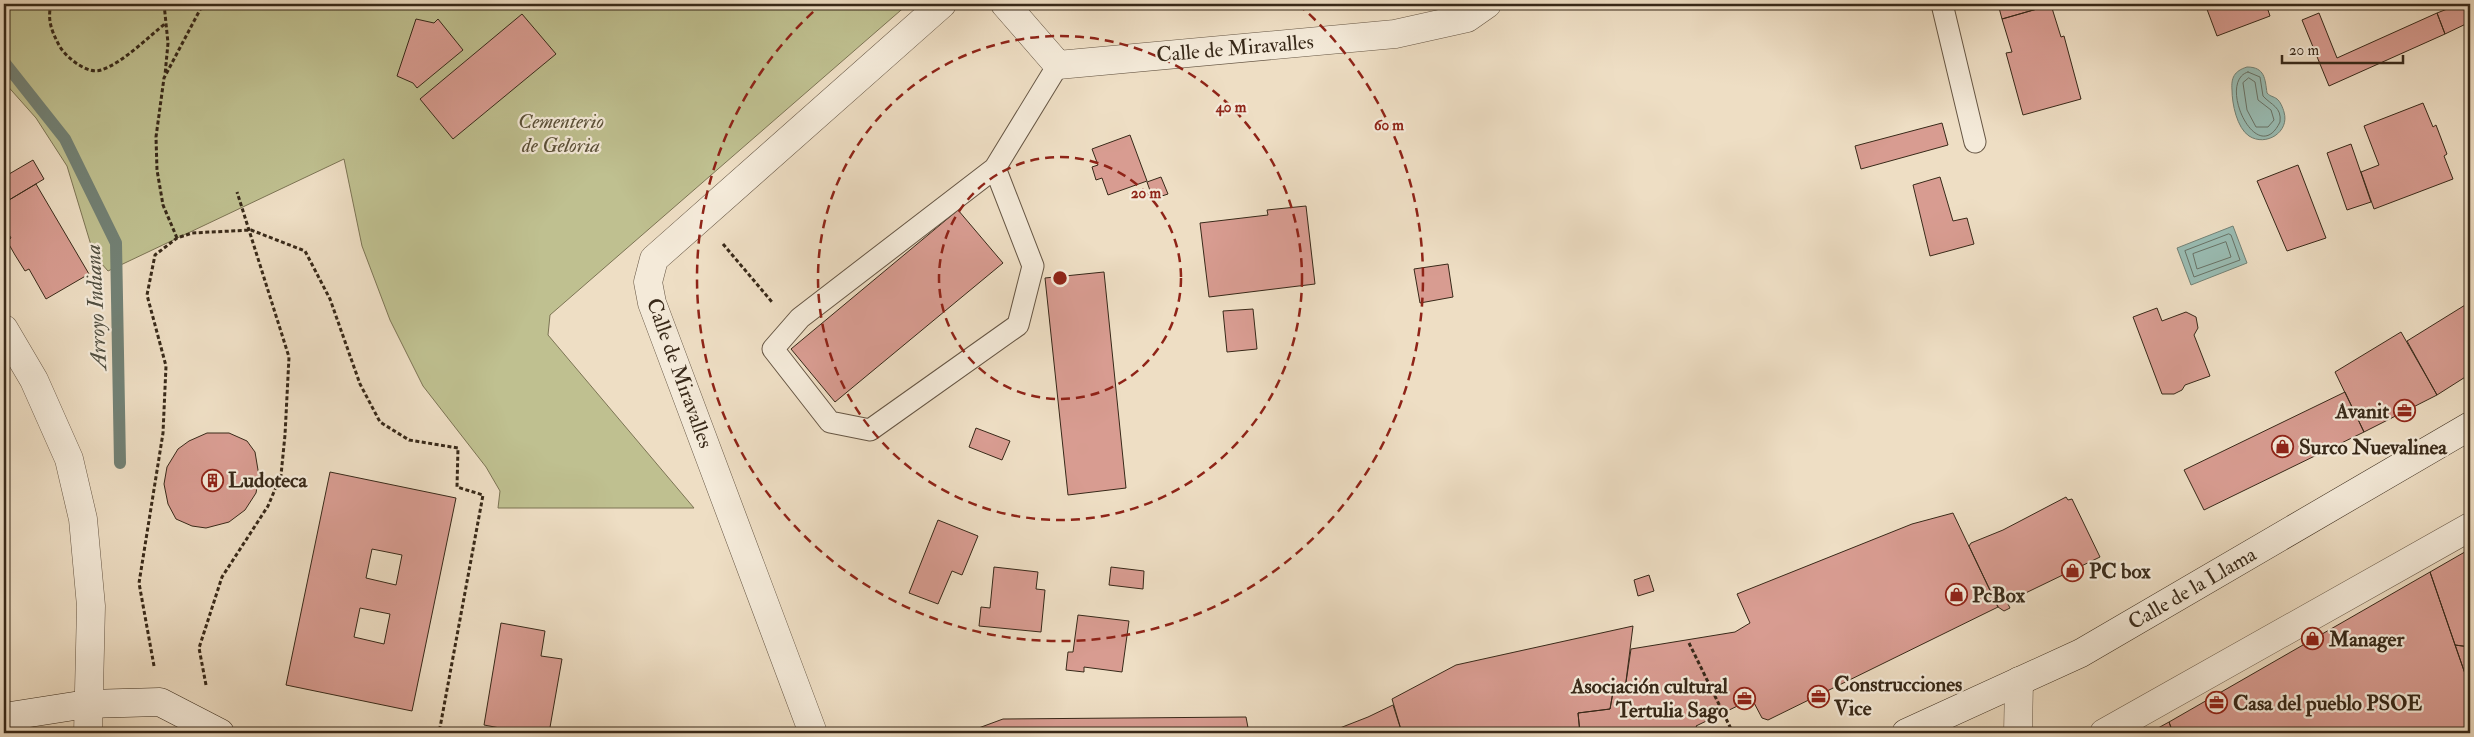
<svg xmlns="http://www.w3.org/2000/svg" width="2474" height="737" viewBox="0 0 2474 737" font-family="'IM FELL Double Pica',serif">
	<rect width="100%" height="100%" fill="#eedec4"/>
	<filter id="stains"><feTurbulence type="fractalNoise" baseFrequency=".004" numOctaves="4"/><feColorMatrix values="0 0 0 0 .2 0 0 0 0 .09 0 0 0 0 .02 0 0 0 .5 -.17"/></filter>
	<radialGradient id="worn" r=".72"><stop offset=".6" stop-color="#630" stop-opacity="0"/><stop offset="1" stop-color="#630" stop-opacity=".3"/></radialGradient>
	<path fill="#bfc090" stroke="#7c7454" d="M4,4H908L550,315L548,335L694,508H498L500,491L486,467L423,386L390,320L362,246L344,159L108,271L94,255L67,166L36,118L4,82Z"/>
	<path fill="#99bcb3" stroke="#728175" d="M2247,67C2265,67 2265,79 2267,93C2271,97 2273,96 2277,99C2280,101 2283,108 2284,112C2290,132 2266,147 2249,136C2237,128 2232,104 2232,90C2231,78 2234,71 2247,67Z
		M2233,226L2247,263L2191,285L2177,248Z"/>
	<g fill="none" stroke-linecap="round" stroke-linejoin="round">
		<path stroke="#687266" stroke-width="1" d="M2248,72L2260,77L2263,96C2271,105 2282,107 2280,122C2257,170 2216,81 2248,72Z
			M2249,78L2255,82L2258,100L2271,110L2274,120L2268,127H2256L2247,110L2243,83Z
			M2229,234L2231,235L2240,260L2194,277L2185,251Z
			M2226,242L2231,257L2197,269L2193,254Z"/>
		<path stroke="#728175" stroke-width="12" d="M4,62L65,139L116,243L120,463"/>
	</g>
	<path fill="#d89c91" stroke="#382919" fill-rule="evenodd" d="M1998,4H2051V5L2002,19Z
		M2205,4H2266L2270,16L2217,36Z
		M2460,4H2470V22L2445,34L2437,13Z
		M2051,5L2061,37L2064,36L2081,99L2023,115L2006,53L2012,52L2002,19Z
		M2319,13L2337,58L2437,13L2445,34L2329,86L2302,20Z
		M522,14L556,54L453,139L420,99Z
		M416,19L434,23L438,19L463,50L417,88L413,83L397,76Z
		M2423,103L2433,127L2436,125L2447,154L2444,156L2453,179L2374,209L2361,172L2379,165L2364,126Z
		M1942,123L1948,145L1861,169L1855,146Z
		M1130,135L1147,181L1108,195L1102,178L1096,180L1092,167L1098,165L1092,149Z
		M2351,144L2371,202L2347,210L2327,153Z
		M33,160L44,179L4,203V177Z
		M2298,165L2326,238L2287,251L2257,181Z
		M1161,177L1168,194L1153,199L1147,182Z
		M1940,177L1953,221L1967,218L1974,244L1930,256L1913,185Z
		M36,184L89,274L46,299L29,269L25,271L15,255L7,241L11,238L4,226V203Z
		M1306,206L1315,284L1209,297L1200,223L1268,215L1267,210Z
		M958,210L1003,263L835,402L791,349Z
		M1448,264L1453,297L1420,303L1414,269Z
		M1104,272L1126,488L1068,495L1045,278Z
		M2470,302V374L2437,395L2407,341Z
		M2157,308L2162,321L2186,312L2196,317L2198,328L2194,335L2210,376L2185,385L2182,390L2174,394H2162L2133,317Z
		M1253,309L1257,349L1227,352L1223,311Z
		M2401,332L2437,395L2364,432L2335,372Z
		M2345,392L2364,432L2204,510L2184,470Z
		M976,428L1010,441L1002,460L969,447Z
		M207,433H229L247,441L255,452L259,476L256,493L245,510L229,522L206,528L192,526L176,519L168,504L164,484L167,467L178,449L189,441Z
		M330,472L456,498L412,711L286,685ZM372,549L402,555L396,585L366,578ZM360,608L390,614L384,644L354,637Z
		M2066,497L2068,500L2072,499L2100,557L2007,602L2010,608L2004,611L1998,607L1969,546L1971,543L2003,530Z
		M1953,513L1998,607L1768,720L1762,718L1752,699L1696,726L1700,733H1580L1578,713L1610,709L1613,692L1625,689L1631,649L1735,632L1750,623L1737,594L1912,524Z
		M938,520L978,536L962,575L952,571L938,604L909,593Z
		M2470,549V647L2455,645L2430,572Z
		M994,567L1038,572L1036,589L1045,590L1041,632L979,626L981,607L990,608Z
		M1111,567L1144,571L1143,589L1109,585Z
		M2430,572L2470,688V733H2173L2169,722Z
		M1649,575L1654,591L1638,596L1634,580Z
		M1078,615L1129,621L1122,672L1084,667V672L1066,670L1068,652H1073Z
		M501,623L545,631L541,656L562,659L549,733L524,731V733H499L500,728L484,725Z
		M1633,626L1625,689L1613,692L1610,709L1578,713L1580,733H1402L1392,699L1456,665Z
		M2455,645L2470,647V688Z
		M1393,705L1402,733H1327L1368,717Z
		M1246,717L1249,733H965L1003,719Z
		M2169,722L2173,733H2149Z"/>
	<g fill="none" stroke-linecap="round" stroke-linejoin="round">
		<defs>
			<path id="service" d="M1942,4L1975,142
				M995,168L800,318L773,349L830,422L870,430L1018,325L1033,266L995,168L1058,65"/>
			<path id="minor" d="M1005,4L1058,65L1395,34L1467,18L1487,4
				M4,329L34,380L69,459L83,519L91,606L88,733
				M813,733L652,303L648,282L654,259L942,4
				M2018,733L2019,681
				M2104,733L2470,527"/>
			<path id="secondary" d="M4,717L87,704L160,702L220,733
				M1906,733L2081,653L2470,426"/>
		</defs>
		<use href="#service" stroke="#665644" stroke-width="23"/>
		<use href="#minor" stroke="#665644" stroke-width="29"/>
		<use href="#secondary" stroke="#382919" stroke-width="29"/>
		<path stroke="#382919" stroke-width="3" stroke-dasharray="4 2.5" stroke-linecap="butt" d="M51,4C47,21 52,32 60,47C67,58 88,75 101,70C123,63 148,37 166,23
			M164,4L168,43L165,75
			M177,238L163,205L157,170L156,137L164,78L203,4
			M723,244L772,302
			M1689,643L1733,733
			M154,666L139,583L163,433L166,366L147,295L155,255L177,238L192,233L251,230L305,251L330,299L360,384L380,422L409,440L458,448L457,487L483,495L439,733
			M206,685L199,648L222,577L268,506L281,475L285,435L289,357L237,192"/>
		<use href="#service" stroke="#f4ead9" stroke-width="21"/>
		<use href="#minor" stroke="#f4ead9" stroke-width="28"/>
		<use href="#secondary" stroke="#f4ead9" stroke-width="28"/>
	</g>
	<g fill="none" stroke="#8f2418" stroke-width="2.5" stroke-dasharray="9 6">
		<circle cx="1060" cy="278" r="121"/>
		<circle cx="1060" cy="278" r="242"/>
		<path d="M1298 4A363 363 0 1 1 822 4"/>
	</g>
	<defs>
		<symbol id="office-ring" viewBox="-11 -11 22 22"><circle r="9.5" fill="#f4ead9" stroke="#8f2418" stroke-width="1.5"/><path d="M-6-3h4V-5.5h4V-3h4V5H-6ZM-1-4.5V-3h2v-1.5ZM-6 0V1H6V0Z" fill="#8f2418"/></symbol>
		<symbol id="shop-ring" viewBox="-11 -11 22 22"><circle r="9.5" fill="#f4ead9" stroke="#8f2418" stroke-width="1.5"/><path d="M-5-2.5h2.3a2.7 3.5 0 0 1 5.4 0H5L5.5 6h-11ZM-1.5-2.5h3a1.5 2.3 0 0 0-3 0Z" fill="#8f2418"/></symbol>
		<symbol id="building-ring" viewBox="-11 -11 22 22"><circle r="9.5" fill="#f4ead9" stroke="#8f2418" stroke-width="1.5"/><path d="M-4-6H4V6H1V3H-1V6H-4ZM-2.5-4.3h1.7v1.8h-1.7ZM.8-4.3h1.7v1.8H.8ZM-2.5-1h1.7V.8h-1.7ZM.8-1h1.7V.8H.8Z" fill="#8f2418"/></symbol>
	</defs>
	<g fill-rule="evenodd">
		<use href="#office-ring" x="2392" y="398" width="25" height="25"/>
		<use href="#shop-ring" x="2270" y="434" width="25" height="25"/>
		<use href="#building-ring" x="200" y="468" width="25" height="25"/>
		<use href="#shop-ring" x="2060" y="558" width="25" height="25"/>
		<use href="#shop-ring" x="1944" y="582" width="25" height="25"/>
		<use href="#shop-ring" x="2300" y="626" width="25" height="25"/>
		<use href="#office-ring" x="1806" y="684" width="25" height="25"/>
		<use href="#office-ring" x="1732" y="686" width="25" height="25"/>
		<use href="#office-ring" x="2204" y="690" width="25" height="25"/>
	</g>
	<g text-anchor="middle" stroke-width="4.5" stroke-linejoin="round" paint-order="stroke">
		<g font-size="21" fill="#382919" stroke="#f4ead9">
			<text transform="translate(1235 48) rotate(-5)" y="7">Calle de Miravalles</text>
			<text transform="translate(680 373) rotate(70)" y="7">Calle de Miravalles</text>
			<text transform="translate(2192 588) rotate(-30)" y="7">Calle de la Llama</text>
		</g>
		<g font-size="21" font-style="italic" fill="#5a4f37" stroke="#f4ead9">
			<text x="561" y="128">Cementerio<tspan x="561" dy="24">de Geloria</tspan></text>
		</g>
		<g font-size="21" font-weight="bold" fill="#382919" stroke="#f4ead9" text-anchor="start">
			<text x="2389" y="418" text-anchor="end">Avanit</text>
			<text x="2299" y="454">Surco Nuevalinea</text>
			<text x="228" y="487">Ludoteca</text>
			<text x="2089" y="578">PC box</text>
			<text x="1972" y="602">PcBox</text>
			<text x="2329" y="646">Manager</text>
			<text x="1834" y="691">Construcciones<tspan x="1834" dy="24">Vice</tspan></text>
			<text x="1728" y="693" text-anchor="end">Asociación cultural<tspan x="1728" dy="24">Tertulia Sago</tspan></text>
			<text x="2233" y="710">Casa del pueblo PSOE</text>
		</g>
		<g font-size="22" font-style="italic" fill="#504e40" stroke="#f4ead9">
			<text transform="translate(95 307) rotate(-93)" y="8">Arroyo Indiana</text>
		</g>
	</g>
	<circle cx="1060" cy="278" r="8" fill="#8f2418" stroke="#f4ead9" stroke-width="2.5"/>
	<g font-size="15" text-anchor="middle" font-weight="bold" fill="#8f2418" stroke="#f4ead9" stroke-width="4.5" stroke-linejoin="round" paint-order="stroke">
		<text x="1231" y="112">40 m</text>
		<text x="1389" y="130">60 m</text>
		<text x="1146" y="198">20 m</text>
	</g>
	<rect width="2474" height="737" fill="none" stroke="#eedec4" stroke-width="20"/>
	<rect x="5" y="5" width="2464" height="727" fill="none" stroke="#382919" stroke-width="2.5"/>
	<rect x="10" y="10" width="2454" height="717" fill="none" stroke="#382919"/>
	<path d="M2282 55v8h121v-8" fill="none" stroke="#382919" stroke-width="2.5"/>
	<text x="2289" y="55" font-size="15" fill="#382919" stroke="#f4ead9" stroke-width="4" paint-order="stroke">20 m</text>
	<rect width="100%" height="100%" filter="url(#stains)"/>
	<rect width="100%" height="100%" fill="url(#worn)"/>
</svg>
